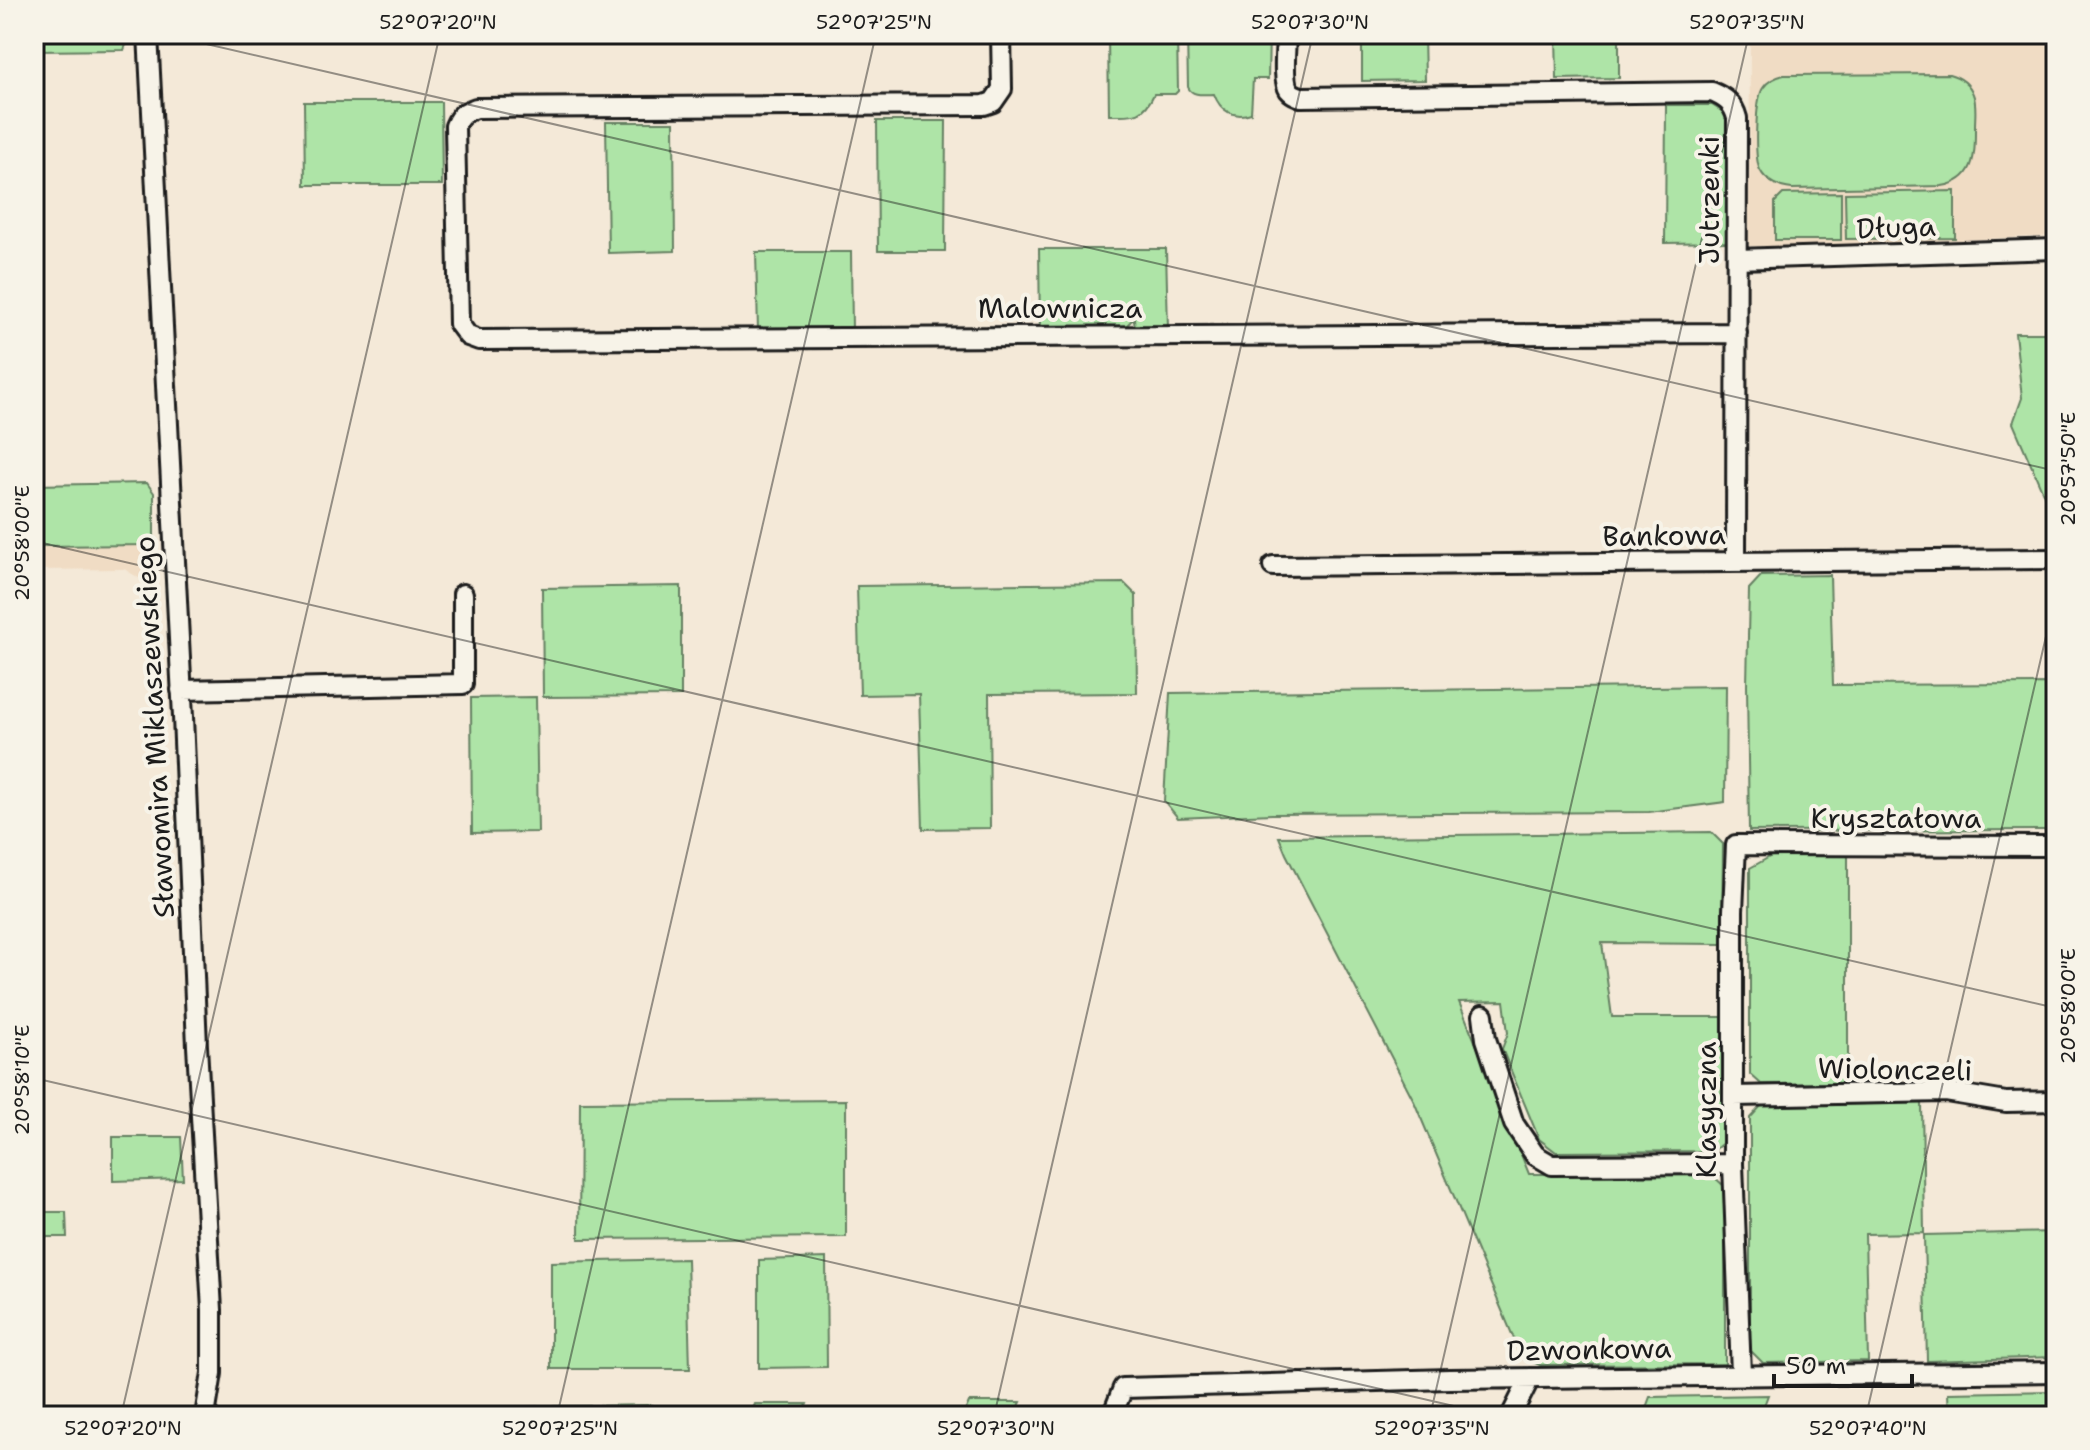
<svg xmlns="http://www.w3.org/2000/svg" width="2090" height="1450" viewBox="0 0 2090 1450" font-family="'Shantell Sans',sans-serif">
	<rect width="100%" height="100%" fill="#f4e9d8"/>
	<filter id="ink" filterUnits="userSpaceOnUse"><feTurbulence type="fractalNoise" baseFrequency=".0125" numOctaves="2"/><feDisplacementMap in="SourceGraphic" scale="16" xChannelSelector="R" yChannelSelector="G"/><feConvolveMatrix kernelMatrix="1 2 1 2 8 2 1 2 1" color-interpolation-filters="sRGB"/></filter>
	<g filter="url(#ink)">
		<path fill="#f0dcc4" d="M1750,34H2056V236L1817,246H1749Z
			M154,545V587L124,569L34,570V546Z"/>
		<path fill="#aee4a7" stroke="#658062" stroke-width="2" d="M34,34H130L124,50L34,51Z
			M1108,34H1177L1178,91L1175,94H1154C1143,118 1133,115 1109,115Z
			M1187,34H1269L1268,79H1253L1251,113C1234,119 1220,111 1214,94C1205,94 1192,97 1188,87Z
			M1362,34H1424L1425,80L1362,81Z
			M1556,34H1619V78L1557,79Z
			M1949,74C1960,77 1969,83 1973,94C1977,103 1975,116 1975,126C1975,155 1976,180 1942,186L1792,189C1780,188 1766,182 1760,170C1754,158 1755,100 1763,88C1768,80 1776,77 1784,75Z
			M304,102H441L442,185H305Z
			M1666,105H1712L1723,112L1728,124L1727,242L1665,243Z
			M877,121H946L945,251H878Z
			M606,122H674L675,251L608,253Z
			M1955,191V238L1846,239L1845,193Z
			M1841,193V240H1775V202L1783,194Z
			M1039,249H1166L1168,329H1135L1134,318L1122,330H1040Z
			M756,252H851L852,331H758Z
			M2015,333H2056V523L2013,423L2022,398Z
			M147,483L154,493V545L34,546V485Z
			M1830,575L1833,685L2056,684V830L1749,831L1747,685L1749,589L1761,576Z
			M1124,583L1136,595L1137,693L989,694L990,828L923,829L919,694L860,695L857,586Z
			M681,586V696L543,697L542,588Z
			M1726,686L1725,802L1649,812L1272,814L1178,818L1164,801L1170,693Z
			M536,697L538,832L472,833L471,698Z
			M1711,832L1723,844L1722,944L1602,943L1612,1017H1722L1724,1142L1713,1151L1556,1152L1539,1139L1502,1049L1508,1033L1504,1001L1459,1002L1529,1174H1711L1725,1187V1364L1540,1365L1522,1358L1413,1099L1286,854L1279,837Z
			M1775,854H1848V1083L1761,1084L1750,1074V868Z
			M846,1100V1237L579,1239L580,1102Z
			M1922,1103L1924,1233L1865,1234L1868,1361L1763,1363L1750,1350V1118L1761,1106Z
			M113,1137H181L183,1179L113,1181Z
			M34,1212H66L67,1237H34Z
			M2056,1232V1357L1927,1361L1924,1235Z
			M826,1258L827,1367L759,1368V1260Z
			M687,1259L690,1369H551V1262Z
			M2056,1391V1416H1949L1948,1393Z
			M1768,1395L1760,1416H1643L1650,1397Z
			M969,1402H1021L1015,1416H963Z
			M755,1404H807L803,1416H750Z
			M651,1405L646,1416H511L525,1407Z"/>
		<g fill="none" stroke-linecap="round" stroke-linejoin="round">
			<defs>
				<path id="minor" d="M148,34L183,717L197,1046L212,1310V1373L205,1416
					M1001,34L1002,89L993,102L984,105L476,108C465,112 460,114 455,126L459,324L468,336L479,340L1737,333
					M1286,34C1286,47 1282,80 1289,90C1293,95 1296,95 1301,97L1712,92C1726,98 1733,103 1737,118L1736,562
					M1737,259L2056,249
					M1273,566L2056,559
					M181,690L463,684V594
					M1483,1015L1486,1039L1514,1124L1535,1155L1552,1165L1733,1164
					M1733,1096L1946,1092L2006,1102L2056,1101
					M1741,1374L1733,1164V911L1736,845L2056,846
					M1112,1416L1123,1388C1232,1386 1341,1381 1450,1379C1652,1375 1854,1373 2056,1372
					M1511,1416L1530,1378"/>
			</defs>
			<use href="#minor" stroke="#1c1c1c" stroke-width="24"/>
			<use href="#minor" stroke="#f7f3e8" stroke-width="18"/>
		</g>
	</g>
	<path fill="none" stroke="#1c1c1c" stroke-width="2" stroke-opacity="0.45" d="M163,34L2056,471M34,541L2056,1008M34,1078L1497,1416M121,1416L440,34M557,1416L876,34M994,1416L1313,34M1430,1416L1749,34M1866,1416L2056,593"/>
	<g text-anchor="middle" stroke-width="8" stroke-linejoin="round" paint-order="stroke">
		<g font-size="28" fill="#1c1c1c" stroke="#f7f3e8">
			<text transform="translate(1709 200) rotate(-90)" y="10">Jutrzenki</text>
			<text transform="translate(1896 227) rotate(-2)" y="10">Długa</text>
			<text x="1060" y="318">Malownicza</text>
			<text transform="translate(1664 535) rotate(-1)" y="10">Bankowa</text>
			<text transform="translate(154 727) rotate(-93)" y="10">Sławomira Miklaszewskiego</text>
			<text x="1896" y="828">Kryształowa</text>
			<text transform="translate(1895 1069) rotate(1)" y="10">Wiolonczeli</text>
			<text transform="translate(1706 1110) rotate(-90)" y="10">Klasyczna</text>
			<text transform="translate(1589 1349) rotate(-1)" y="10">Dzwonkowa</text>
		</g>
	</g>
	<rect width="2090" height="1450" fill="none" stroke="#f7f3e8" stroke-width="88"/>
	<path d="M1774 1374v12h138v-12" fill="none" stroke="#1c1c1c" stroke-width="4"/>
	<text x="1786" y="1374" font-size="24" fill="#1c1c1c" stroke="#f7f3e8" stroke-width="6" paint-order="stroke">50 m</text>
	<rect x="44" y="44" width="2002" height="1362" fill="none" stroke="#1c1c1c" stroke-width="3"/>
	<g font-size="20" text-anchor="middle" fill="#1c1c1c">
		<text x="438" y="29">52°07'20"N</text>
		<text x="874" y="29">52°07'25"N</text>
		<text x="1310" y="29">52°07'30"N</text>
		<text x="1747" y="29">52°07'35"N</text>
		<text transform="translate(2068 469) rotate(-90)" y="7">20°57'50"E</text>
		<text transform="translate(22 543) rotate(-90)" y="7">20°58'00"E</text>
		<text transform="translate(2068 1006) rotate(-90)" y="7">20°58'00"E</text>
		<text transform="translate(22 1080) rotate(-90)" y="7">20°58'10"E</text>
		<text x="123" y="1435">52°07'20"N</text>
		<text x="560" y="1435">52°07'25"N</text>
		<text x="996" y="1435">52°07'30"N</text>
		<text x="1432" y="1435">52°07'35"N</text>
		<text x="1868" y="1435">52°07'40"N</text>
	</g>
</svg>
